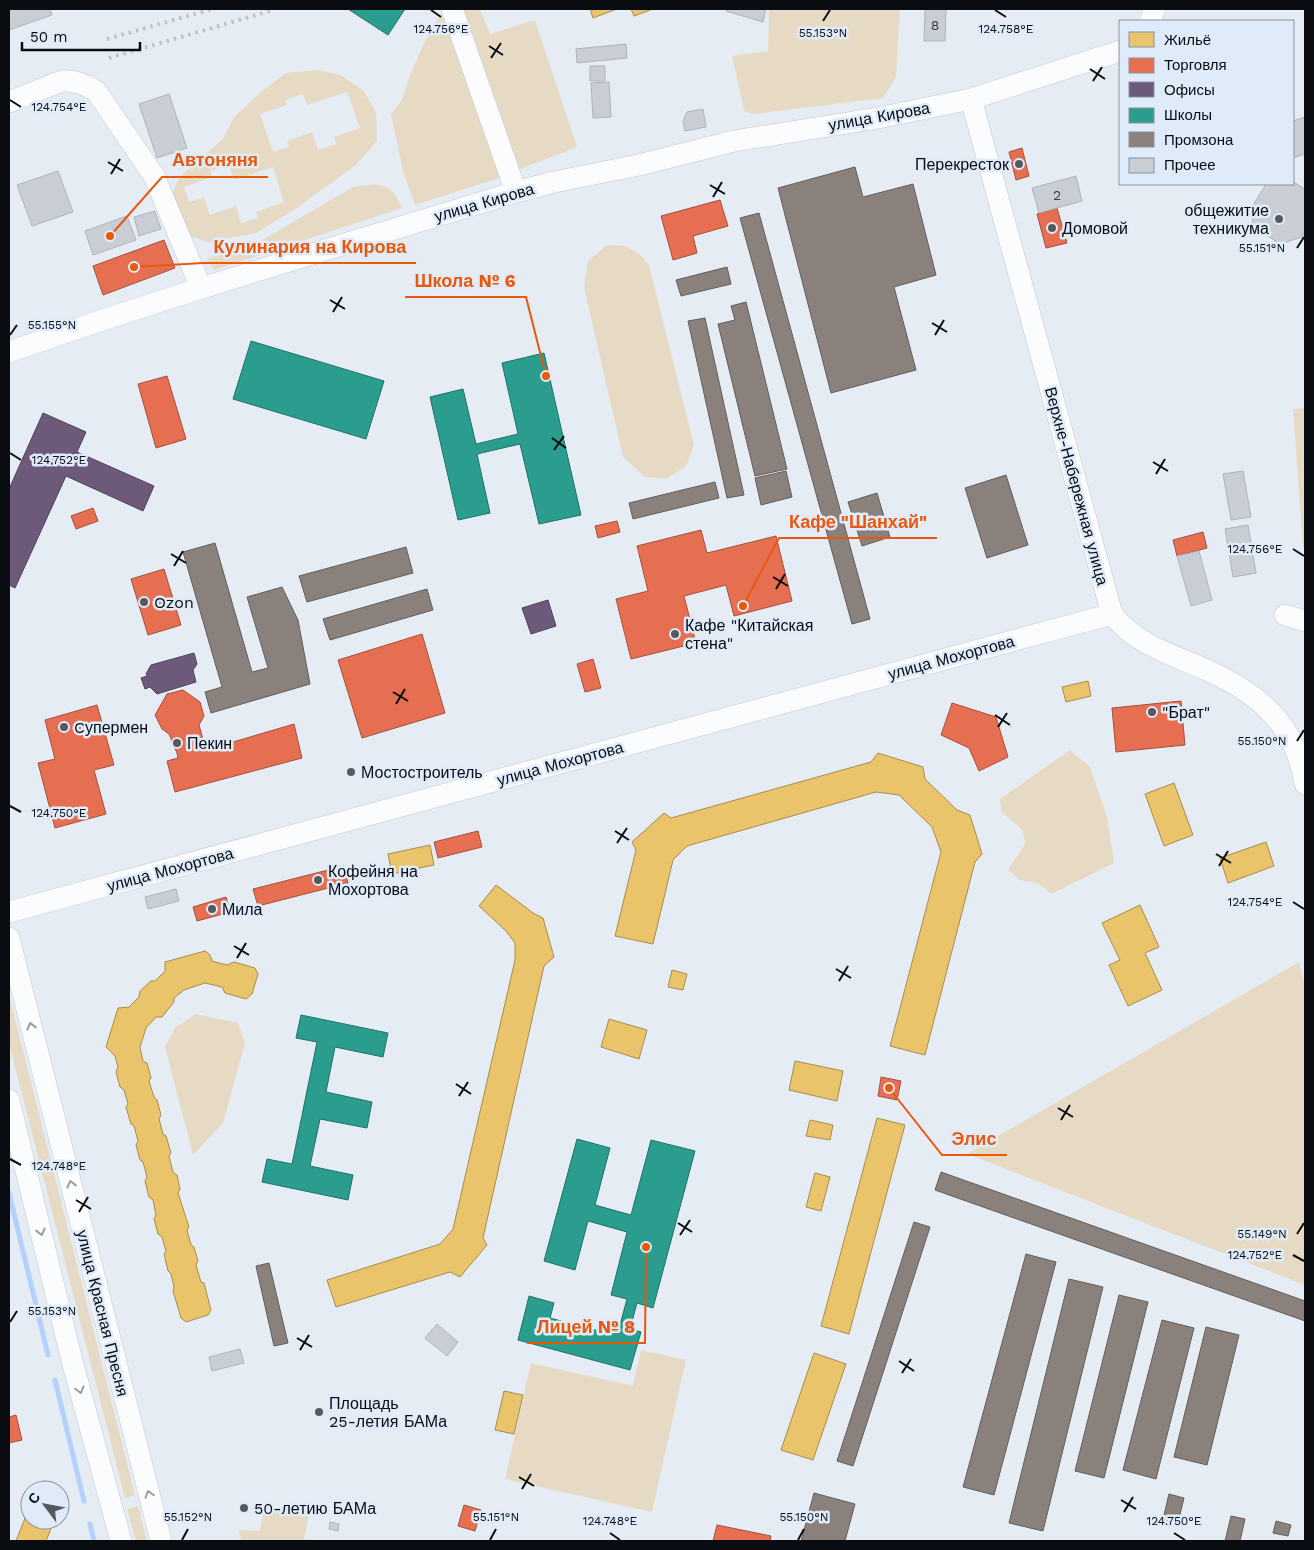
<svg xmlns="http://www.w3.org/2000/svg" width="1314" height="1550" viewBox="0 0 1314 1550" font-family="'Work Sans',sans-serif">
	<rect width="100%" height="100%" fill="#e6ecf4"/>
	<path fill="#e7dac4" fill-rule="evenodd" d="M445,9L502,177L415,205L403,171L391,114L402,100L410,75L430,30Z
		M456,9H480L490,34L535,20L577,147L515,171Z
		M769,9H900L896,77L883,98L753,114L744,111L732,56L768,51Z
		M318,70L340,75L363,90L376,112L377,141L356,165L294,210L256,233L208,242L193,237L184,230L171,198L177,182L184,173L222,140L234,117L261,92L286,73ZM347,92L360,128L334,137L336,144L318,150L312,132L287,141L289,147L273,152L260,114L287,105L285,100L303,94L307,105ZM229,165L234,180L273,167L284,202L256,212L258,218L241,223L236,206L210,215L204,198L189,202L184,187L212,177L210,171Z
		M373,184C392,187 394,191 402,208L214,270L207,259L261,241L353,187Z
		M607,245C629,245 635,248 649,265L694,445L686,466L666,479L645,477L623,457L584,287L588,261Z
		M1305,408V548H1303L1293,409Z
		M1070,750L1090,767L1107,817L1114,863L1051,894L1038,883L1020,880L1008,870L1025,844L1022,829L1001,812L1000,799Z
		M1299,962L1305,985V1285L967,1154Z
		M9,995L135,1495L125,1498L9,1043Z
		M196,1014L238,1023L245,1043L223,1123L193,1155L165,1047L175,1028Z
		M641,1350L686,1360L652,1512L505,1479L531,1363L633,1386Z
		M138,1506L147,1541H136L127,1509Z
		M264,1509L309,1515L304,1539L318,1541H241L239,1530L260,1531Z"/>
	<path fill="#e9c46a" stroke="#a68d4f" d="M590,9H617L593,18Z
		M631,9H653L634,16Z
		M1088,681L1091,696L1066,702L1062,687Z
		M878,753L923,767L925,779L957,810L970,815L982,854L975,862L925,1055L890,1046L941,852L932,827L899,795L876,792L687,846L673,860L653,944L615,936L636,850L632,842L664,813L671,818L871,762Z
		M1174,783L1193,835L1164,846L1145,794Z
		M1266,842L1274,866L1228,883L1220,858Z
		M430,845L434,865L392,874L388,854Z
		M496,885L533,913L543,918L554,957L544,966L483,1238L487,1245L460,1277L450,1272L336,1307L327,1280L440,1244L453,1229L515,960V943L506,931L479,906Z
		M1140,905L1159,947L1145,953L1162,990L1128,1006L1109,965L1120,960L1102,923Z
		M205,951L210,955L212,961L227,965L234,962L255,968L258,974L252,994L246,999L225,993L222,987L205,983L184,990L174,998V1002L162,1017H156L146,1028L140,1047L143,1061L147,1063L151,1078L149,1081L154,1097L157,1100L161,1115L159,1119L163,1134L166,1136L171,1153L169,1156L173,1172L177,1175L180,1189L178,1193L189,1227L187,1230L191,1245L194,1247L198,1261L196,1265L201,1282L204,1283L211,1310L208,1315L186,1322L181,1318L173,1291L174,1287L171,1274L168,1271L164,1254L166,1251L162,1237L158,1234L154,1219L156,1215L153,1200L149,1197L145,1181L147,1177L143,1162L140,1160L136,1145L138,1141L134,1126L131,1124L126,1107L128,1104L124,1090L120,1087L116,1072L118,1067L115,1056L106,1047L118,1008L129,1007L139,997L140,991L151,981H155L165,971V962Z
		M672,970L687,974L683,990L668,987Z
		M609,1019L647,1030L639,1059L601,1047Z
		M795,1061L843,1071L837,1101L789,1090Z
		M877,1118L905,1125L849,1334L821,1326Z
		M810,1120L833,1125L830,1140L806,1136Z
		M815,1173L830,1177L821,1211L806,1207Z
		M814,1353L846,1364L813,1460L781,1450Z
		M504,1391L523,1395L514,1434L495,1430Z
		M25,1518L38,1523L39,1520L54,1521L46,1541H16Z"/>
	<path fill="#e76f51" stroke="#a4513e" d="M1022,148L1029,176L1016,180L1009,152Z
		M720,200L728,226L693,236L697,253L673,260L661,216Z
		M1057,208L1067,243L1046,248L1037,214Z
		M164,240L175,268L103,295L93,266Z
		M167,376L186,439L156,448L138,384Z
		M93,508L98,521L76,529L71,516Z
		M617,521L620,532L598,538L595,526Z
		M701,530L707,553L776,536L792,601L734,616L726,585L684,596L696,643L631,659L616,599L648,591L637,546Z
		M1203,532L1207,548L1177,556L1173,540Z
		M164,569L181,625L148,635L131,579Z
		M422,634L445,713L362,738L338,660Z
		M593,659L601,688L585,692L577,664Z
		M183,690L200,702L204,716L199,725L206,750L294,724L302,758L175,792L167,761L178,758L177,753L169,734L162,729L155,715L167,694Z
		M1181,701L1185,745L1116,752L1112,708Z
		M952,703L996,717L1008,757L979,771L969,748L941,735Z
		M97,705L114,765L94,770L106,814L55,828L38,763L55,759L45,720Z
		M478,831L482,847L438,858L434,842Z
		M344,866L348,883L258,906L253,889Z
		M226,897L230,912L197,921L193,907Z
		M881,1077L901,1081L897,1100L878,1096Z
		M16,1415L22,1440L9,1443V1417Z
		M464,1505L481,1510L475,1531L458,1526Z
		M717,1525L771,1536L770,1541H713Z"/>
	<path fill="#6d597a" stroke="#4f425a" d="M43,413L86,432L77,452L154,486L143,511L66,476L15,588L9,585V489Z
		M548,600L556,626L531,634L522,608Z
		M194,653L197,664L193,670L196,682L157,694L150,687L145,689L141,678L147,676L146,674L151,665Z"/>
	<path fill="#2a9d8f" stroke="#207269" d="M348,9H405L388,35Z
		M251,341L384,381L366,439L233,399Z
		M544,353L581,515L539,524L520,444L477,454L490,513L458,520L430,397L463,389L476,444L518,434L502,363Z
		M301,1015L388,1033L383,1057L335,1047L326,1092L372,1102L367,1128L320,1119L310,1166L353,1175L348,1200L262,1182L267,1159L292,1164L317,1042L296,1038Z
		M577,1139L610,1148L595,1205L631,1215L651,1140L695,1151L653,1308L637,1303L630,1329L641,1332L630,1370L518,1340L529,1296L554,1303L550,1318L606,1333L608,1322L620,1325L627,1299L611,1295L627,1232L588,1221L575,1270L544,1261Z"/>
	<path fill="#8a817c" stroke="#635e5c" d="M855,167L863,197L913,184L936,275L894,287L916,370L831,393L778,188Z
		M759,213L870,619L852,624L740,218Z
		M727,267L731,284L681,296L676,280Z
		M746,302L787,469L755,476L718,324L735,320L731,306Z
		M705,318L744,495L727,498L688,321Z
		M786,471L792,497L761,505L755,478Z
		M1006,475L1028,545L987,558L965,488Z
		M715,482L719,498L633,519L629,503Z
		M877,493L890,537L862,546L848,502Z
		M215,543L252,672L268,668L247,597L282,587L298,620L310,684L211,713L205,692L222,687L183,552Z
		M406,547L413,573L307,602L299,576Z
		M427,589L433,610L330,640L323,619Z
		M941,1172L1305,1301V1321L935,1190Z
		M914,1222L930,1227L853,1466L837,1461Z
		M1026,1254L1056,1262L994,1495L963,1487Z
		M269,1263L288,1343L274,1346L256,1266Z
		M1069,1279L1103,1287L1043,1531L1009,1523Z
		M1119,1295L1148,1302L1104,1478L1075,1471Z
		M1162,1320L1194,1328L1156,1479L1123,1470Z
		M1206,1327L1239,1335L1207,1465L1174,1457Z
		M814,1493L855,1504L845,1541H801Z
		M1169,1494L1184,1498L1178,1523L1163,1519Z
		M1231,1516L1245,1519L1240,1541H1225Z
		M1276,1521L1291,1525L1288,1536L1273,1533Z"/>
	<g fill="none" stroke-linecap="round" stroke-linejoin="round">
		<path stroke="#b4d1fb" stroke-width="5" d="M9,1193L48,1355
			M55,1380L84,1501
			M90,1524L94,1541"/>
	</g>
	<path fill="#c9ced5" stroke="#b0b4ba" d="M9,9H50L52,15L9,30Z
		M727,9H766L763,22L726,11Z
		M925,9H946L945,41H924Z
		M626,44L627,58L577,63L576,49Z
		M590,66H605V81H590Z
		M609,82L611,117L593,118L591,83Z
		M169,94L187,148L157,158L139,104Z
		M703,109L706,127L685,131L683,121L687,112Z
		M1305,117V154L1293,158V121Z
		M58,171L73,212L32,226L17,185Z
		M1076,176L1082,201L1039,213L1032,188Z
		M1293,182L1305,189V231L1302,237L1280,244L1254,227L1250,210L1266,184H1293Z
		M155,211L161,229L139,236L134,217Z
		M127,216L136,240L93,255L85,231Z
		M1243,471L1251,517L1231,520L1223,474Z
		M1248,525L1256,573L1233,577L1225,529Z
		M1199,551L1212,600L1191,606L1177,556Z
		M176,889L179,901L148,909L145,897Z
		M437,1324L458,1342L447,1356L425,1338Z
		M240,1349L244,1363L212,1371L209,1357Z
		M330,1522L339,1524L338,1531L329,1529Z"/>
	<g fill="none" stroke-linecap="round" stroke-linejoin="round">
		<defs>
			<path id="minor" d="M452,9L516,192
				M1150,21L1155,9
				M971,99L1112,614C1137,646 1174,655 1209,671C1260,694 1296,726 1305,784
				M9,102L62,81C75,80 85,84 96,91L154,176L201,288
				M9,352C176,293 347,244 516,192L554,182L639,165L734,141L878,118L971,99L1120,51
				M1285,615L1305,621
				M9,912L1112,614
				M9,938L161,1541
				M9,1100L72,1361L121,1541"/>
		</defs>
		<use href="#minor" stroke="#c3c8ce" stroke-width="22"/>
		<use href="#minor" stroke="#fbfcfd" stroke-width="21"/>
		<path stroke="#c0c1c3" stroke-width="4" stroke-dasharray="2.5 5" stroke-linecap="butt" d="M107,39L212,9
			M109,58L270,11"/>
	</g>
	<defs><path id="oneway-chevron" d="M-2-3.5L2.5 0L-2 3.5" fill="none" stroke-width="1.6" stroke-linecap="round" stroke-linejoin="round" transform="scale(1.25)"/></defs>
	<g stroke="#9a9c9f">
		<use href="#oneway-chevron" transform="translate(31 1026) rotate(-104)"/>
		<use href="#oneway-chevron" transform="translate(71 1184) rotate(-104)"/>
		<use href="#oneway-chevron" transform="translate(41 1232) rotate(76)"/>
		<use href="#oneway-chevron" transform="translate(80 1390) rotate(75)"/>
		<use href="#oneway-chevron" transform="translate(149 1494) rotate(-106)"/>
	</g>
	<path fill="none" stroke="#090c11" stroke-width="2" d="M431,10L441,17M995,10L1006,17M823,21L830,10M489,46L503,55M491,58L501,43M1090,69L1105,79M1093,81L1102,67M10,100L21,107M108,162L123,171M111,174L120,159M710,185L725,194M713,197L722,182M1297,248L1304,237M330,300L345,309M333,312L342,297M932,323L947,332M10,335L17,325M935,335L944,320M552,438L566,448M554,450L564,436M10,453L21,460M1153,462L1168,471M1156,474L1165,459M1293,549L1304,556M171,554L186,563M174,566L183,551M773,577L788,586M776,589L785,574M393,692L408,701M396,704L405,689M995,715L1010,725M998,727L1007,713M1297,741L1304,730M10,806L21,812M615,831L629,840M617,843L627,828M1216,854L1231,863M1219,866L1228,851M1293,902L1304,909M234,946L249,955M237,958L246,943M836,969L851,978M839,981L848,966M456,1084L471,1094M459,1096L468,1082M1058,1108L1073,1117M1061,1120L1070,1105M10,1159L21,1165M76,1200L91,1209M79,1212L88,1197M678,1223L692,1232M1297,1234L1304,1223M680,1235L690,1220M1293,1255L1304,1261M10,1322L17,1311M297,1338L312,1347M300,1350L309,1335M899,1361L914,1371M902,1373L911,1359M519,1477L534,1486M522,1489L531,1474M1121,1500L1136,1509M1124,1512L1133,1497M610,1533L620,1540M1174,1533L1185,1540M182,1540L188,1529M490,1540L496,1529M798,1540L804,1529"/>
	<g fill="#565a60" stroke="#e0ebfa" stroke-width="2">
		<circle cx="1019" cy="164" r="5"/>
		<circle cx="1279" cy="219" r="5"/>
		<circle cx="1052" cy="228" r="5"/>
		<circle cx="144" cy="602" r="5"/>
		<circle cx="675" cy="634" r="5"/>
		<circle cx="1152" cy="712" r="5"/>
		<circle cx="64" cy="727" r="5"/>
		<circle cx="177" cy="743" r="5"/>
		<circle cx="351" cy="772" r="5"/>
		<circle cx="318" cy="880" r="5"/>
		<circle cx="212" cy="909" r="5"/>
		<circle cx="319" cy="1412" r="5"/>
		<circle cx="244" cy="1508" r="5"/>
	</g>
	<g text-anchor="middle" stroke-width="5" stroke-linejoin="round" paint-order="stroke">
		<g font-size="14" fill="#393c42">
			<text x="935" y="30">8</text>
			<text x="1057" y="200">2</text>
		</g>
		<g font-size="16" fill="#090c11" stroke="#e0ebfa">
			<text transform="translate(879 116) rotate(-10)" y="6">улица Кирова</text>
			<text transform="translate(484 202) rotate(-16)" y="6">улица Кирова</text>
			<text transform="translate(1077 486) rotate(75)" y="6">Верхне-Набережная улица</text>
			<text transform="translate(951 657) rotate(-15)" y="6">улица Мохортова</text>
			<text transform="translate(560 763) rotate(-15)" y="6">улица Мохортова</text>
			<text transform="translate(170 869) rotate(-15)" y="6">улица Мохортова</text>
			<text transform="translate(103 1313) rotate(76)" y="6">улица Красная Пресня</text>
		</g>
		<g font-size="16" fill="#090c11" stroke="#e0ebfa" text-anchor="start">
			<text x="1009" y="170" text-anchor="end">Перекресток</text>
			<text x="1269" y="216" text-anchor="end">общежитие<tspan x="1269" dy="18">техникума</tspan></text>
			<text x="1062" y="234">Домовой</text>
			<text x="154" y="608">Ozon</text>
			<text x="685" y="631">Кафе "Китайская<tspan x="685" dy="18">стена"</tspan></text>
			<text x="1162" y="718">"Брат"</text>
			<text x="74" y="733">Cупермен</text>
			<text x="187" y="749">Пекин</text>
			<text x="361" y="778">Мостостроитель</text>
			<text x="328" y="877">Кофейня на<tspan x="328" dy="18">Мохортова</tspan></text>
			<text x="222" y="915">Мила</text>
			<text x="329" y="1409">Площадь<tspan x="329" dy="18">25-летия БАМа</tspan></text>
			<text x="254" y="1514">50-летию БАМа</text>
		</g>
	</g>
	<g font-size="12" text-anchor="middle" fill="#090c11" stroke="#e0ebfa" stroke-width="5" stroke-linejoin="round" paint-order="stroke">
		<text x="441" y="33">124.756°E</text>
		<text x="1006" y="33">124.758°E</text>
		<text x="823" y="37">55.153°N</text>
		<text x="59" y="111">124.754°E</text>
		<text x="1262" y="252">55.151°N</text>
		<text x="52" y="329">55.155°N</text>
		<text x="59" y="464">124.752°E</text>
		<text x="1255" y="553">124.756°E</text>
		<text x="1262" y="745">55.150°N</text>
		<text x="59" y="817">124.750°E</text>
		<text x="1255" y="906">124.754°E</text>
		<text x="59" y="1170">124.748°E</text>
		<text x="1262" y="1238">55.149°N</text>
		<text x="1255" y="1259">124.752°E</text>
		<text x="52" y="1315">55.153°N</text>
		<text x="188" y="1521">55.152°N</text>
		<text x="496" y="1521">55.151°N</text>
		<text x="804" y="1521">55.150°N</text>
		<text x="610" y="1525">124.748°E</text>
		<text x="1174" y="1525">124.750°E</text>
	</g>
	<path fill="none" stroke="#e8590c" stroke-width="2" d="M110 236L162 177H268M134 267L203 263H416M546 376L526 297H405M743 606L779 538H937M889 1088L942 1155H1007M646 1247L645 1343H527"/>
	<g fill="#e8590c" stroke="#e0ebfa" stroke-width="2">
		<circle cx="110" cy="236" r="5"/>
		<circle cx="134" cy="267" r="5"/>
		<circle cx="546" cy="376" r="5"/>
		<circle cx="743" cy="606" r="5"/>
		<circle cx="889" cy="1088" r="5"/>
		<circle cx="646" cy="1247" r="5"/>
	</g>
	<g font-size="18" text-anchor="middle" font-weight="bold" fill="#e8590c" stroke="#e0ebfa" stroke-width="5" stroke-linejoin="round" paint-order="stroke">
		<text x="215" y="166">Автоняня</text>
		<text x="310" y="253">Кулинария на Кирова</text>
		<text x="465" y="287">Школа № 6</text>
		<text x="858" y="528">Кафе "Шанхай"</text>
		<text x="974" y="1145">Элис</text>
		<text x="586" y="1333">Лицей № 8</text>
	</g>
	<rect width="1314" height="1550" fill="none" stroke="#090c11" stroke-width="20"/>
	<rect x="1119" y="20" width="175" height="165" fill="#e0ebfa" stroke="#8a929d"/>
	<rect x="1129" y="32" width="25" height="15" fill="#e9c46a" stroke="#8a929d"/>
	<text x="1164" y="45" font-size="15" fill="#090c11">Жильё</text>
	<rect x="1129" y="58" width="25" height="15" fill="#e76f51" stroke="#8a929d"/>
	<text x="1164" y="70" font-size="15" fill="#090c11">Торговля</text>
	<rect x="1129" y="82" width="25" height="15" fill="#6d597a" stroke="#8a929d"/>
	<text x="1164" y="95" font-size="15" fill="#090c11">Офисы</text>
	<rect x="1129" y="108" width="25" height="15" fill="#2a9d8f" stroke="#8a929d"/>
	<text x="1164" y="120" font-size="15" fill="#090c11">Школы</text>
	<rect x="1129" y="132" width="25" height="15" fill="#8a817c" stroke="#8a929d"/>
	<text x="1164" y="145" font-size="15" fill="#090c11">Промзона</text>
	<rect x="1129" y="158" width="25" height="15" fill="#c9ced5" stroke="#8a929d"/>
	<text x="1164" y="170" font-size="15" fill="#090c11">Прочее</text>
	<g transform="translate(45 1505) rotate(302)"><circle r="24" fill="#e0ebfa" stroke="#8a929d"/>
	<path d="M0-4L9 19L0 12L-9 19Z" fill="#565a60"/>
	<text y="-8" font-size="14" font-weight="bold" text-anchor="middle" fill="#090c11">С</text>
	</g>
	<path d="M22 42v8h118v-8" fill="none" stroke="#090c11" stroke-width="2.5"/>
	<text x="30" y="42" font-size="15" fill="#090c11" stroke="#e0ebfa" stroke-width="4" paint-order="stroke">50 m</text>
</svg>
